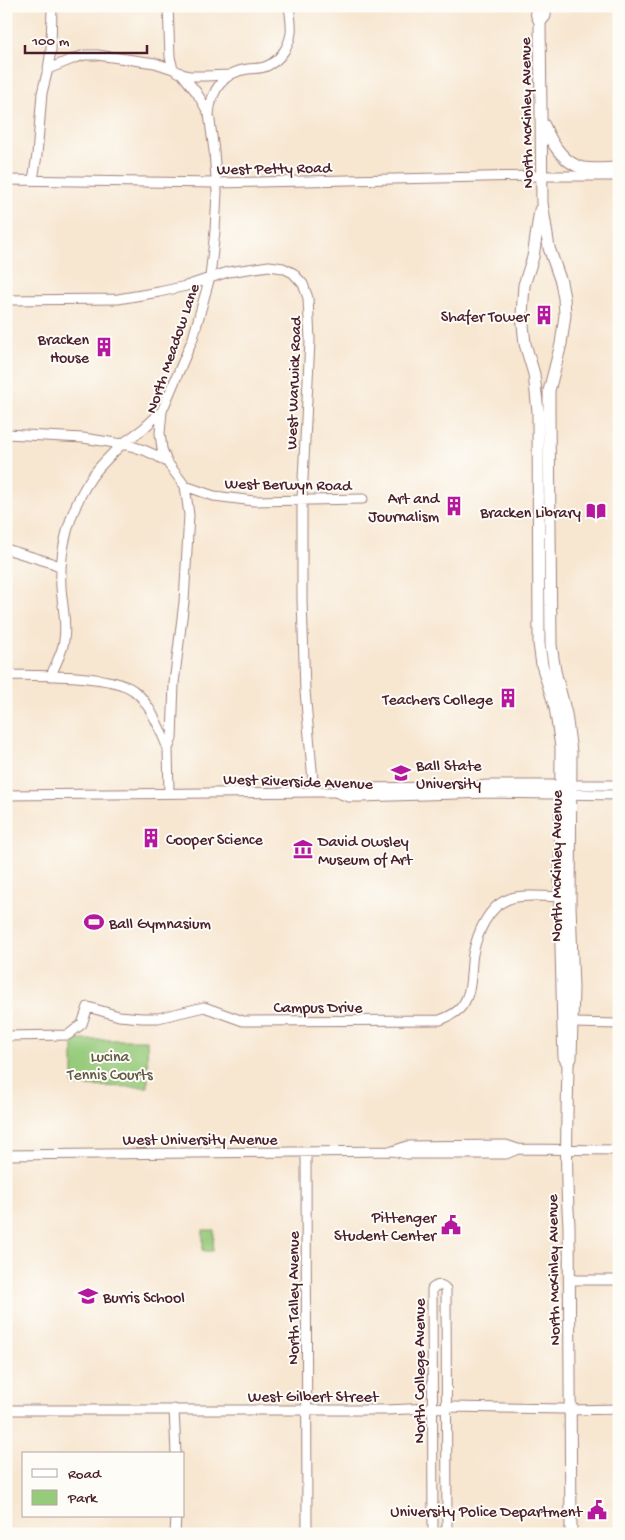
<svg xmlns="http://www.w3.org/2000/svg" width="625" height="1540" viewBox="0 0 625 1540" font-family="'Gochi Hand',sans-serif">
	<rect width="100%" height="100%" fill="#fdfcf7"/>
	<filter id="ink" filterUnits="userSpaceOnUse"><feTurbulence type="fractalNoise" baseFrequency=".02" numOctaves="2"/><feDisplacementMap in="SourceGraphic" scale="10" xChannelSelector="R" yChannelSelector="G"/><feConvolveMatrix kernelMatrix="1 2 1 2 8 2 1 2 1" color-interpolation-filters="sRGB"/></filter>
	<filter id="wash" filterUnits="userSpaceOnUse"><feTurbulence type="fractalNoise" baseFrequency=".0096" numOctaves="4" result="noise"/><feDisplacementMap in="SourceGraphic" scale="20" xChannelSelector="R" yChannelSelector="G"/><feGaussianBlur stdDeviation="1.12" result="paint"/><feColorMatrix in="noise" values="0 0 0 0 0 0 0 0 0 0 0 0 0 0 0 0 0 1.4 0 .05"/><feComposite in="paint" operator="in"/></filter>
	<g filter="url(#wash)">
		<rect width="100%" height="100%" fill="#f7e6d0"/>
		<path fill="#97cb7c" stroke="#707554" d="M78,1040H147L148,1087L73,1086V1044Z
			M203,1230H214L213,1251H203Z"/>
	</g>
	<g filter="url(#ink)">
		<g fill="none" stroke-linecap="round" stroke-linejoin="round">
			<defs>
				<path id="minor" d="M168,6L170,57L173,69
					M48,69L75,58L85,55H97L155,63L173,69L182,74L190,76H205L229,75
					M209,114C211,91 223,72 248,69C254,68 261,69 267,66C280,60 289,47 291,33C292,24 290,15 289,6
					M6,180L216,183L531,176H619
					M33,180L37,155L42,93L48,69L51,50L52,6
					M6,300L118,299L159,292L186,286L228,272L269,266L283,268L293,273L303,284L308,298L310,341L302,499V600L305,691L314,792
					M6,434L83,438L122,444L143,429L162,411
					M185,486L214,496L254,501L363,499
					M6,549L52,563L61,567
					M6,675C36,676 110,674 133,690C137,693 143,699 146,704C156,717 162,734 168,749
					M51,676C55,664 63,652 64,640C67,623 62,604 61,587C59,549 70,509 91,478C99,466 111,455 122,444C139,447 152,452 167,462
					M335,792L349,788L457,787L489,785H619
					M169,793L168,749L172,738L174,683L184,602L189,515L185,486L167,462L162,449L160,433L162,411L193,338L210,277L215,231L217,192L214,151L209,114L197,93L182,74
					M6,795L314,792H335L349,797H360L489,793L619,795
					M573,1023L619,1024
					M6,1036L68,1035L82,1024L88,1007L119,1016L142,1018H158L204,1007L243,1021L440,1020C448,1017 457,1013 462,1006C473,991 470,971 473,954C477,934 488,906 509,899C523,893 550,898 566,896
					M393,1151L407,1146L506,1145L518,1149L619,1150
					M306,1152L307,1534
					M6,1155L393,1151L406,1154H506L518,1149
					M569,1280H619
					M174,1409L176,1454
					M6,1410H386L453,1407L564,1409L570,1410L619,1409
					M175,1534L176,1516
					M437,1534L433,1530L432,1289C437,1284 442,1284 446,1289L447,1527L443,1534"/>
				<path id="major" d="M535,6L537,16L540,22L542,203L549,248L561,282L564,298L565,315L561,344L549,391V412L551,645L555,671L566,714L571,752L570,905L573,988L571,1058L568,1064C567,1118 565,1171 569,1225L571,1534
					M540,22L545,16V6
					M544,125C551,142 563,163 583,168C594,170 607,168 619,168
					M540,210L533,257L524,285L522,315L525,344L534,374L538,412L539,644L542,665L555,707L561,747L560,905L563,1030L564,1057L568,1064"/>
			</defs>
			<use href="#minor" stroke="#a0827e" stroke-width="11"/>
			<use href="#major" stroke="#a0827e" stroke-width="13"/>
			<use href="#minor" stroke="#fff" stroke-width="9"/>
			<use href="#major" stroke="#fff" stroke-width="11"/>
		</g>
	</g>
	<defs>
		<symbol id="building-bare" viewBox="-9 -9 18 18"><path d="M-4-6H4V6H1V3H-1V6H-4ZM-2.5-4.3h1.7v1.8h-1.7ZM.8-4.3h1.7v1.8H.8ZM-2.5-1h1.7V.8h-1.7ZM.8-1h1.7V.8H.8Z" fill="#b5179e" stroke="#fdfcf7" stroke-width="2.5" paint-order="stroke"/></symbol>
		<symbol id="library-bare" viewBox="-9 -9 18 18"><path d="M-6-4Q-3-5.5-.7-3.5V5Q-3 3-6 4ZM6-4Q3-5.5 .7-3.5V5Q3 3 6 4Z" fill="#b5179e" stroke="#fdfcf7" stroke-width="2.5" paint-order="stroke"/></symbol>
		<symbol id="university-bare" viewBox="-9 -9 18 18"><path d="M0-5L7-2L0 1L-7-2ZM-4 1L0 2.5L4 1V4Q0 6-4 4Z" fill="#b5179e" stroke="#fdfcf7" stroke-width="2.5" paint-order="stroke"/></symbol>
		<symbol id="museum-bare" viewBox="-9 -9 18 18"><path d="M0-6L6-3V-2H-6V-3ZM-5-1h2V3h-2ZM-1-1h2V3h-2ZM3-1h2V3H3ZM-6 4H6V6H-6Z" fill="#b5179e" stroke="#fdfcf7" stroke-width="2.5" paint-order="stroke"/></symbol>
		<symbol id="stadium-bare" viewBox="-9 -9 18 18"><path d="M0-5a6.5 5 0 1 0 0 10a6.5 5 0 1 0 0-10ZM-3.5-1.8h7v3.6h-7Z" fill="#b5179e" stroke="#fdfcf7" stroke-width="2.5" paint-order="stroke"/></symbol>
		<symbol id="civic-bare" viewBox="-9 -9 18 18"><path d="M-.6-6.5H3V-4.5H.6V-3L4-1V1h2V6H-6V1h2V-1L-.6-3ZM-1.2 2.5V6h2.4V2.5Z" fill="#b5179e" stroke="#fdfcf7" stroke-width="2.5" paint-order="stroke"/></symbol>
		<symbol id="school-bare" viewBox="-9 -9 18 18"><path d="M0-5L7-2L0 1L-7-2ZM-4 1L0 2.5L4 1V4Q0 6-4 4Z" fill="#b5179e" stroke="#fdfcf7" stroke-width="2.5" paint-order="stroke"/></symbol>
	</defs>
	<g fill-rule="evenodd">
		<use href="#building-bare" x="530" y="301" width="28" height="28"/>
		<use href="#building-bare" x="90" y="333" width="28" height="28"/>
		<use href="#building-bare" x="440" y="492" width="28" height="28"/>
		<use href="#library-bare" x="582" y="497" width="28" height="28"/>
		<use href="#building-bare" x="494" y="684" width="28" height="28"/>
		<use href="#university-bare" x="387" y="759" width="28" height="28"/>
		<use href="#building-bare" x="137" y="824" width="28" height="28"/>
		<use href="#museum-bare" x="289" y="835" width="28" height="28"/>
		<use href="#stadium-bare" x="80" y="908" width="28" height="28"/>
		<use href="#civic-bare" x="437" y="1211" width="28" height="28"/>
		<use href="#school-bare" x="74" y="1282" width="28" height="28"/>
		<use href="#civic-bare" x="583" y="1496" width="28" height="28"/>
	</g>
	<g text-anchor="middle" stroke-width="4" stroke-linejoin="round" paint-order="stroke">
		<g font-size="16" fill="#4a1f2b" stroke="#fdfcf7">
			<text transform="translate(525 113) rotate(-91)" y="6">North McKinley Avenue</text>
			<text transform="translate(274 167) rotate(-1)" y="6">West Petty Road</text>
			<text transform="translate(171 348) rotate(-71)" y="6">North Meadow Lane</text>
			<text transform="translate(292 383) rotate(-88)" y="6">West Warwick Road</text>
			<text transform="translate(288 483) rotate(1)" y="6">West Berwyn Road</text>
			<text transform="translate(298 780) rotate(2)" y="6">West Riverside Avenue</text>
			<text transform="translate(555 866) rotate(-90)" y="6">North McKinley Avenue</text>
			<text x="318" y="1012">Campus Drive</text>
			<text x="200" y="1144">West University Avenue</text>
			<text transform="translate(552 1270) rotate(-91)" y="6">North McKinley Avenue</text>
			<text transform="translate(292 1298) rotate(-90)" y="6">North Talley Avenue</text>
			<text transform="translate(418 1371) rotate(-90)" y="6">North College Avenue</text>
			<text x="313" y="1401">West Gilbert Street</text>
		</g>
		<g font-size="16" fill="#4a1f2b" stroke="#fdfcf7" text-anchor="end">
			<text x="529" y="321">Shafer Tower</text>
			<text x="89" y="344">Bracken<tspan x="89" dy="18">House</tspan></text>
			<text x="439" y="503">Art and<tspan x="439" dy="18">Journalism</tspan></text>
			<text x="581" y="517">Bracken Library</text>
			<text x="493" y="704">Teachers College</text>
			<text x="416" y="770" text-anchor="start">Ball State<tspan x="416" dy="18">University</tspan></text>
			<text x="166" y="844" text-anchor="start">Cooper Science</text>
			<text x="318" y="846" text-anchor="start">David Owsley<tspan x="318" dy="18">Museum of Art</tspan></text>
			<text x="109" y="928" text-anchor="start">Ball Gymnasium</text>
			<text x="436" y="1222">Pittenger<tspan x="436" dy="18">Student Center</tspan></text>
			<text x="103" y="1302" text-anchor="start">Burris School</text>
			<text x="582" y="1516">University Police Department</text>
		</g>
		<g font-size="16" fill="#655b47" stroke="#fdfcf7">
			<text x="110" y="1061">Lucina<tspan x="110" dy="18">Tennis Courts</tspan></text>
		</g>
	</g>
	<rect width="625" height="1540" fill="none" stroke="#fdfcf7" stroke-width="25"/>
	<rect x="22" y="1452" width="162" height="65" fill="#fdfcf7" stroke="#b5a4a5"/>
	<rect x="32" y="1469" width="25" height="8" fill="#ffffff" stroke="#b5a4a5"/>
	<text x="68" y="1478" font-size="15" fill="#4a1f2b">Road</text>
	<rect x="32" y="1490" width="25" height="15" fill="#97cb7c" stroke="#b5a4a5"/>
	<text x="68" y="1502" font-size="15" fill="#4a1f2b">Park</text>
	<path d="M25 45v8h122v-8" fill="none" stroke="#4a1f2b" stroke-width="2.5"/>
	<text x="32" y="45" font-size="15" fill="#4a1f2b" stroke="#fdfcf7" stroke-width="4" paint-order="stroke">100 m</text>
</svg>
